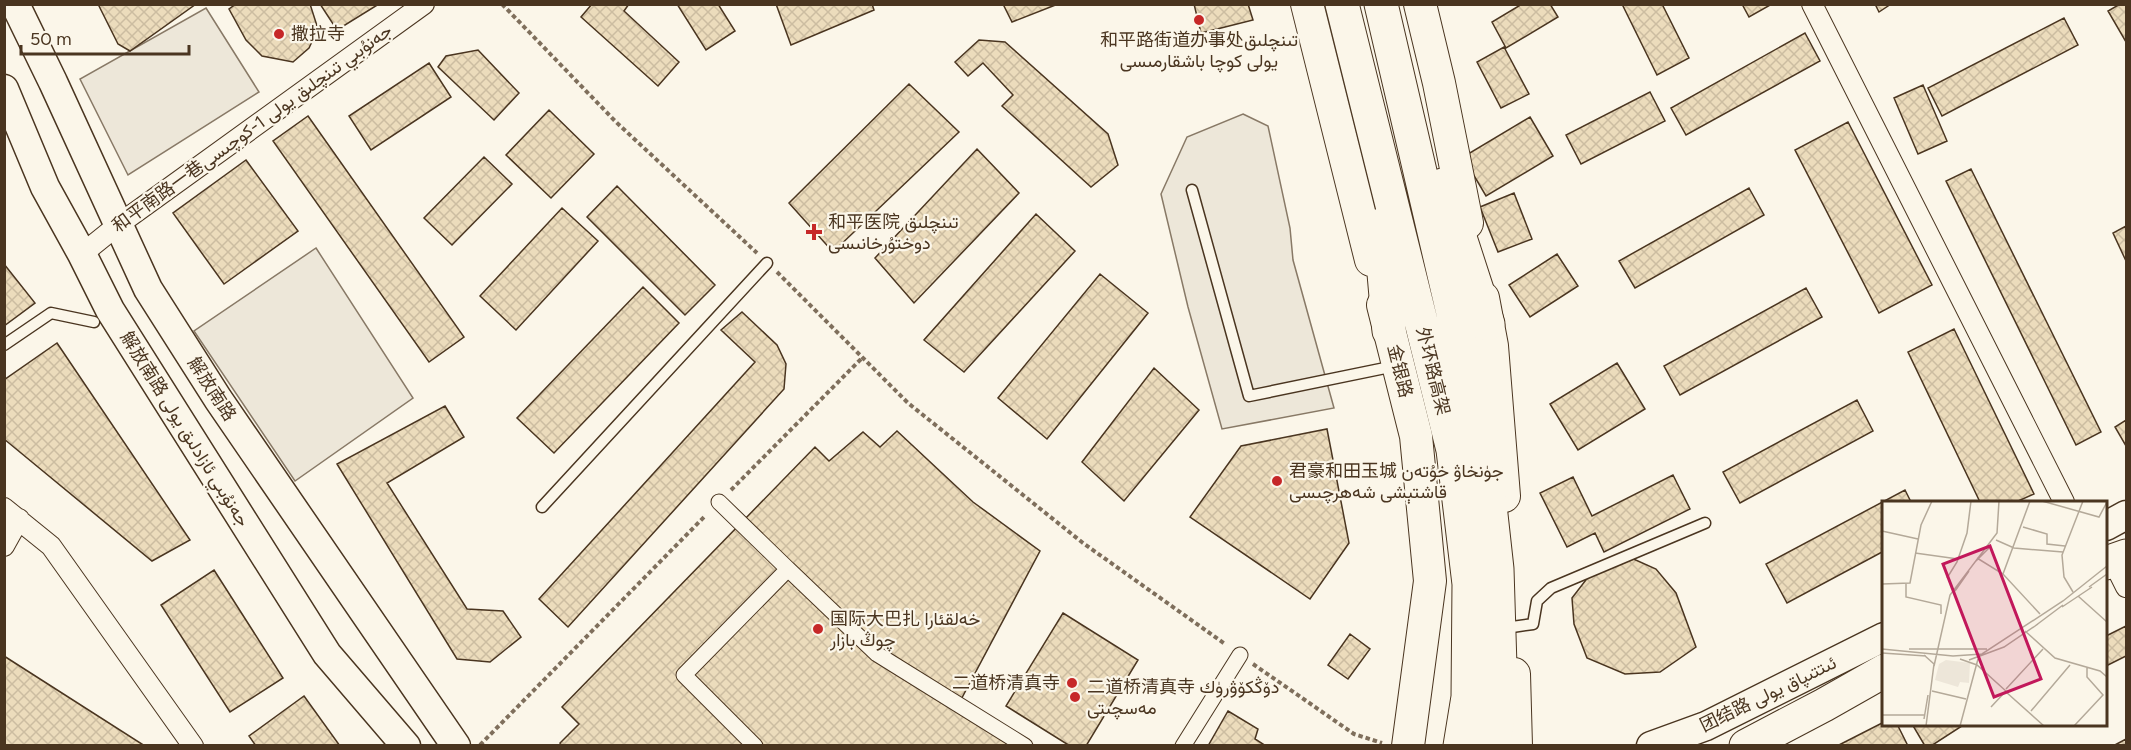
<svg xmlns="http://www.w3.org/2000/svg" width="2131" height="750" viewBox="0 0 2131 750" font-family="Figtree,Vazirmatn,'Noto Sans SC',sans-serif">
	<defs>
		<pattern id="building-cross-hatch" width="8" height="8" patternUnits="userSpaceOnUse" patternTransform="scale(1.5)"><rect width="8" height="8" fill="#ecdcbc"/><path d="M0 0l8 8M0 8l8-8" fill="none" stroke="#ccbda1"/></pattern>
	</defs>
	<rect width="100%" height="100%" fill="#fbf6e9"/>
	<path fill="#ede7d9" stroke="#887966" stroke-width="1.5" d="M206,8L259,92L128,175L80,79Z
		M1243,114L1268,126L1290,228L1293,260L1334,408L1222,429L1188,307L1161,194L1187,137Z
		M316,248L413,398L295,481L194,331Z"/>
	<path fill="url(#building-cross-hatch)" stroke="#4a3520" stroke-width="1.5" d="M98,4H196L130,51L118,44Z
		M236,4H310L318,29L309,48L293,62L262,56L246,40L229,9Z
		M320,4H379L337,30Z
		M592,4H629L624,11L679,62L658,86L581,17Z
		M677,4H718L735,31L706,50Z
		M776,4H872L874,10L791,45Z
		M1003,4H1058L1012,22Z
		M1194,4H1248L1253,20L1201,33Z
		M1522,4H1550L1558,17L1506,48L1492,22Z
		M1622,4H1662L1689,58L1657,75Z
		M1742,4H1772L1749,17Z
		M1875,4H1891L1879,12Z
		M2120,4H2126V42L2108,11Z
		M2064,18L2078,45L1942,116L1928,88Z
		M1805,33L1820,61L1686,135L1671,108Z
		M979,40L1005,42L1108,134L1118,165L1091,187L1002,106L1013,95L983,63L968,76L955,62Z
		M1504,47L1529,94L1501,108L1477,62Z
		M478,50L519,93L494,120L438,67L446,56Z
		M429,63L451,97L371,150L349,116Z
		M909,84L959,132L833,252L789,203Z
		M1923,85L1947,141L1918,154L1894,98Z
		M1650,92L1665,121L1581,164L1566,135Z
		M549,110L594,154L551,198L506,155Z
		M308,116L464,337L429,362L273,141Z
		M1530,117L1553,156L1486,196L1463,157Z
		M1848,122L1932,285L1879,313L1795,150Z
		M977,149L1019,193L914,303L875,258Z
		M484,157L512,184L452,245L424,218Z
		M246,160L298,231L224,284L173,213Z
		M1971,169L2101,432L2076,445L1946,181Z
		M617,186L715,285L685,315L587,217Z
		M1749,188L1764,215L1635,288L1619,261Z
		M1514,193L1532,239L1498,252L1480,207Z
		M562,208L598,241L516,330L480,296Z
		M1036,214L1075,251L964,372L924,340Z
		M2126,226V261L2113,233Z
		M1557,254L1578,286L1530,317L1509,285Z
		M4,264L35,303L4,326Z
		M1100,274L1148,313L1047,439L998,398Z
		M643,287L679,323L554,453L517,418Z
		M1806,288L1822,317L1680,395L1664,366Z
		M742,312L777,345L786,364L784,389L568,627L539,599L755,362L721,330Z
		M1954,329L2034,494L2016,502H1980L1908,352Z
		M57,343L190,540L152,561L4,439V380Z
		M1617,363L1645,409L1578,450L1550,404Z
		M1154,368L1199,410L1124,501L1082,462Z
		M1857,400L1873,431L1740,503L1723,472Z
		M445,406L464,437L387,483L467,609L503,611L521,637L490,662L457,659L337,464Z
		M2126,420V446L2115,427Z
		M1327,429L1349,543L1310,599L1190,517L1241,446Z
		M897,431L973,502L1040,551L956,709L1016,746H562L560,743L579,724L562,707L815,447L829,461L863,432L880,447Z
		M1673,475L1690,509L1604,552L1595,533L1567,547L1540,493L1573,477L1592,516Z
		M1905,490L1911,502H1884V551L1787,603L1766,564Z
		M1629,557L1656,569L1676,593L1696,647L1660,672L1625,674L1587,658L1574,624L1572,598L1592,572Z
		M214,570L283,678L230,712L161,605Z
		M1063,613L1138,660L1086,746H1070L1006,706Z
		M2126,626V656L2106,666V636Z
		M1350,634L1370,649L1348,679L1328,665Z
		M4,656L145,746H4Z
		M304,696L340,746H256L249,736Z
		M1228,711L1258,729L1255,739L1266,746H1208Z
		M1884,722V724H1897L1908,746H1837Z
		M1912,724H1965L1931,746H1925Z
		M2126,739V746H2113Z"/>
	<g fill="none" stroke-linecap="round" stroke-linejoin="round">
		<defs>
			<path id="service" d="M1192,190L1249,396L1395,366
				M4,345L51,313L94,322
				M542,507L767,263
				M1512,627L1533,624L1537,601L1551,588L1705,523"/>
			<path id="pedestrian" d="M719,502L788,569
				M755,746L684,675L788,569L877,654L1025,746
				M1183,746L1240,655"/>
			<path id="minor" d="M1812,4L2064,502
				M82,254L118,225L424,4
				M4,508L51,546L193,746
				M4,546L19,519
				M2116,567L2126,587"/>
			<path id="secondary" d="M15,4L53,82L148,289L218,399L456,746
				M4,89L45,187L82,254L110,310L327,654L406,746
				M2106,526L2126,515
				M1651,746L1706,726L1884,637"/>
			<path id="primary" d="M1307,4L1371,260
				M1420,4L1439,83L1467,223
				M1483,298L1492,346L1504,496
				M1383,305L1416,436L1430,581L1408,746
				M1514,674L1516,746"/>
			<path id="trunk" d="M1342,4L1453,450L1469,584L1468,697L1460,746
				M1381,4L1483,442L1497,569L1501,699L1493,746
				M1443,185L1488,324
				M1375,226L1383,262L1389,331
				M2106,563L2126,556
				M1746,746L1824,705L1884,671"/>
		</defs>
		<use href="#service" stroke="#4a3520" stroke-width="13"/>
		<use href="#pedestrian" stroke="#4a3520" stroke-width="17"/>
		<use href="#minor" stroke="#4a3520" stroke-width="22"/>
		<use href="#secondary" stroke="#4a3520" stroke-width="31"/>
		<use href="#primary" stroke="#4a3520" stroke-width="34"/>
		<use href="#trunk" stroke="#4a3520" stroke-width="35"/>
		<path stroke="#7f6f5c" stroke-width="4" stroke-dasharray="4.5 3" stroke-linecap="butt" d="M502,4L616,122L757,253
			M777,272L908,403L1083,543L1225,644
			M731,490L862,358
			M1253,664L1354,734L1382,743
			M480,745L706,515"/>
		<use href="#service" stroke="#fbf6e9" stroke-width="10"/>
		<use href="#pedestrian" stroke="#fbf6e9" stroke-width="15"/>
		<use href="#minor" stroke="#fbf6e9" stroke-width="20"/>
		<use href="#secondary" stroke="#fbf6e9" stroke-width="28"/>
		<use href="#primary" stroke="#fbf6e9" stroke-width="32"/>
		<use href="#trunk" stroke="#fbf6e9" stroke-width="33"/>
	</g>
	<g fill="#c62828" stroke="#fbf6e9" stroke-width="2">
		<circle cx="1199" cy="20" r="6"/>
		<circle cx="279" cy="34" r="6"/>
		<path d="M811 223h6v6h6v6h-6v6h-6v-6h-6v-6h6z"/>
		<circle cx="1277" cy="481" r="6"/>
		<circle cx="818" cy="629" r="6"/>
		<circle cx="1072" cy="683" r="6"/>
		<circle cx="1075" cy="697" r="6"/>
	</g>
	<g text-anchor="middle" stroke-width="4.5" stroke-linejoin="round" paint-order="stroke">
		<g font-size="18" fill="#4a3520" stroke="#fbf6e9" text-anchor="start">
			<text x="291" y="40">撒拉寺</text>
			<text x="1199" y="46" text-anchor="middle">和平路街道办事处تىنچلىق<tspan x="1199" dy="21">يولى كوچا باشقارمىسى</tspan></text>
			<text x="828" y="228">和平医院 تىنچلىق<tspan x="828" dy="21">دوختۇرخانىسى</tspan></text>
			<text x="1289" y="477">君豪和田玉城 جۈنخاۋ خۇتەن<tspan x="1289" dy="21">قاشتېشى شەھرچىسى</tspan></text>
			<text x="830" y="625">国际大巴扎 خەلقئارا<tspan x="830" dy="21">چوڭ بازار</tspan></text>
			<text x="1060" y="689" text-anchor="end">二道桥清真寺</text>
			<text x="1087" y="693">二道桥清真寺 دۆڭكۆۋرۈك<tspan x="1087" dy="21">مەسچىتى</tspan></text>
		</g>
		<g font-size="18" fill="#4a3520" stroke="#fbf6e9">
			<text transform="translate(252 128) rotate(-36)" y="6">和平南路一巷جەنۇبىي تىنچلىق يولى 1-كوچىسى</text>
			<text transform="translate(1400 371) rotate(76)" y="6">金银路</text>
			<text transform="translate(1433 371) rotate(76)" y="6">外环路高架</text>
			<text transform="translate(212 389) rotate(57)" y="6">解放南路</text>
			<text transform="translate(185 429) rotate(58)" y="6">解放南路 جەنۇبىي ئازادلىق يولى</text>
			<text transform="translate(1768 694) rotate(-26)" y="6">团结路 ئىتتىپاق يولى</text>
		</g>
	</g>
	<g transform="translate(1882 501)">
		<rect width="225" height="225" fill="#fbf6e9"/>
		<path d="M64,159L88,162L87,182L78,181L76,186L53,179L57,163Z" fill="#ede6d9"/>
		<path fill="none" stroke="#b4a999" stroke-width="1.5" d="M160,0L217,16L225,1M141,26L165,33V43L183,45M0,30L36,38M114,39L132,47L181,51M33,52L76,58M95,57L121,73L158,113M94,60L107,47M121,73L148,0M65,77L75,61L85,32L89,0M24,82V96L59,104V113M0,83L28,82L39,24L50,0M207,86L225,73M73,90L87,70M191,91L182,76L180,54L201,0M196,95L225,121M180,106L210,86M153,125L181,104M143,130L173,157L218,170L225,176M0,148L71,155L100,153L181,100L225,65M27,148H105M0,152L44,155M42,154L52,163L44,225M78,158L95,164L125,191M87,159L122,146L156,123M52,165L68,94L115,32L117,0M124,188L161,148M50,190L84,198M124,191L162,225M109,206L123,191M149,210L188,164M0,214H42M42,218L46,194M78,225L96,158M192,225L221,194L205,176V167"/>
		<path fill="#c2185b" fill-opacity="0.15" stroke="#c2185b" stroke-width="3" d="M108,45L159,178L112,196L61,63Z"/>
		<rect width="225" height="225" fill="none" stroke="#4a3520" stroke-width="3"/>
	</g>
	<rect width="2131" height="750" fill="none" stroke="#4a3520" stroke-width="12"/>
	<path d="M21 45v9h168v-9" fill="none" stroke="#4a3520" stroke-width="3"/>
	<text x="30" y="45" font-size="18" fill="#4a3520" stroke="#fbf6e9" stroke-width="4.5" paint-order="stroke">50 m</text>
</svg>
